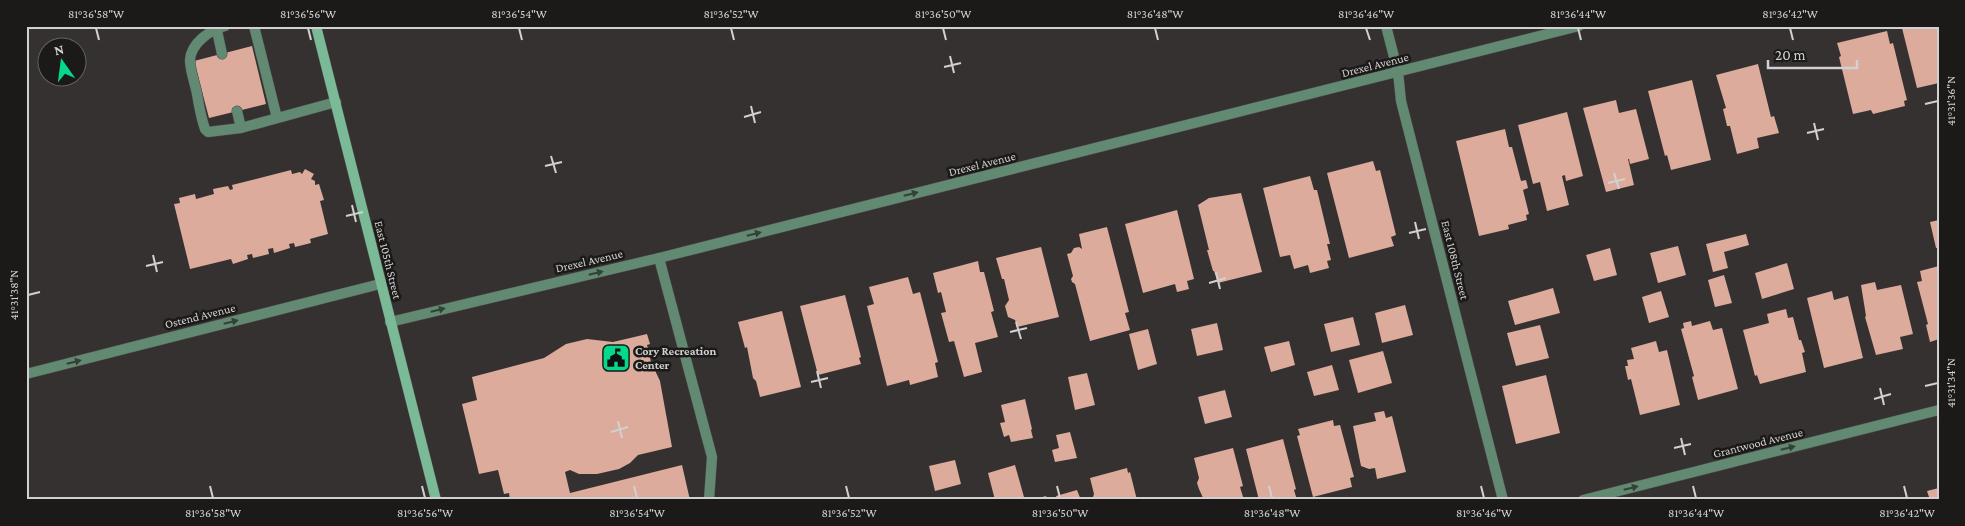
<svg xmlns="http://www.w3.org/2000/svg" width="1965" height="526" viewBox="0 0 1965 526" font-family="'Crimson Pro',serif">
	<rect width="100%" height="100%" fill="#343130"/>
	<path fill="#dcab9b" d="M1909,26H1939V83L1917,88L1902,28Z
		M1887,31L1890,44L1893,43L1907,100L1904,101L1905,106L1873,114L1871,110L1853,114L1839,57L1841,56L1837,43Z
		M252,46L266,104L209,118L194,61Z
		M1758,64L1771,117L1774,116L1779,133L1757,138L1759,148L1737,154L1730,126H1727L1723,109L1726,108L1716,75Z
		M1692,80L1711,160L1671,170L1667,155L1665,156L1648,91Z
		M1616,100L1619,113L1636,109L1649,159L1630,164L1629,159H1628L1634,185L1606,192L1583,108Z
		M1567,112L1583,176L1566,181L1565,175L1562,176L1569,205L1547,211L1540,182L1533,184L1518,125Z
		M1505,129L1509,147H1512L1521,181L1526,180L1528,188L1523,190L1529,214L1526,215L1527,220L1508,225L1509,229L1479,236L1456,141Z
		M1373,161L1376,171L1380,170L1396,235L1391,237L1394,246L1349,258L1327,173Z
		M305,169L314,174L311,179L315,181V185L319,184L324,200L320,201L328,234L310,239L311,243L295,247L294,243L289,244L290,248L274,253L273,248L268,249L269,254L253,258L252,254L247,255L248,259L233,264L231,259L190,269L174,204L180,203L179,198L195,194L196,199L214,194L213,189L228,186L230,190L233,189L232,185L291,170L292,174L300,172L302,174Z
		M1310,176L1314,190H1317L1330,244H1327L1331,260L1327,261L1329,268L1310,273L1308,265L1294,269L1290,255L1280,257L1263,188Z
		M1241,193L1262,272L1218,283L1214,271H1213L1207,250H1209L1198,205L1209,198Z
		M1177,210L1194,279L1187,281L1189,289L1177,292L1175,284L1143,293L1125,224Z
		M1939,220V248H1936L1930,222Z
		M1107,227L1129,312L1125,313L1130,330L1090,341L1075,284L1072,282L1071,279L1073,276L1067,254L1071,253L1074,248L1079,247L1082,249L1079,234Z
		M1746,234L1749,245L1724,252L1728,268L1713,272L1706,244Z
		M1678,246L1686,275L1658,283L1650,253Z
		M1041,247L1059,317L1017,327L1015,320L1008,317L1005,306L1009,300L1004,279H1002L996,258Z
		M1610,248L1617,275L1594,281L1586,255Z
		M978,261L980,272H984L994,311L991,312L998,337L975,343L982,372L964,377L954,341L949,342L941,313L946,312L941,292L938,293L933,273Z
		M1787,263L1794,289L1762,299L1755,273Z
		M1939,266V339L1930,342L1926,325L1928,324L1917,282L1922,281L1920,271Z
		M1724,275L1732,303L1715,307L1708,280Z
		M908,277L913,294L920,292L938,362L935,363L938,377L910,385L909,380L887,386L867,306L874,304L869,287Z
		M1875,282L1877,290L1901,285L1913,334L1900,337L1903,349L1876,355L1865,317L1866,316L1861,285Z
		M1553,288L1560,313L1515,325L1508,301Z
		M1661,291L1669,317L1649,323L1642,297Z
		M1832,291L1834,300L1848,296L1863,358L1824,368L1807,298Z
		M845,295L861,357L859,358L861,364L818,375L800,306Z
		M1405,305L1413,335L1382,343L1375,313Z
		M1786,309L1788,318L1793,317L1799,340H1801L1805,352L1802,353L1806,372L1760,384L1757,375L1755,376L1743,330L1769,323L1767,314Z
		M782,311L801,387L760,397L756,381L753,378L747,347L745,348L738,322Z
		M1353,317L1360,345L1331,352L1324,324Z
		M1691,321L1692,326L1710,321L1713,330L1722,328L1738,389L1698,400L1692,377L1694,376L1681,329L1684,328L1683,323Z
		M1217,323L1223,350L1197,356L1191,329Z
		M1540,325L1549,358L1516,366L1507,333Z
		M1148,329L1157,364L1138,370L1129,334Z
		M647,334L650,344L647,345L651,362L660,381L672,447L638,455L630,463L619,469L597,474H579L570,470L565,472L570,493L682,465L690,500H510L509,493L504,494L498,470L479,474L462,404L477,400L472,377L544,358L566,344L587,339L613,342Z
		M1289,341L1295,365L1271,372L1264,347Z
		M1656,341L1659,352L1667,350L1680,405L1640,415L1631,379L1628,380L1625,366H1628L1627,360L1634,359L1631,348Z
		M1383,351L1392,383L1358,393L1349,360Z
		M1332,365L1339,390L1314,396L1307,372Z
		M1087,373L1095,405L1075,410L1068,377Z
		M1546,375L1560,433L1516,444L1502,386Z
		M1225,390L1232,417L1205,424L1198,397Z
		M1025,399L1032,429L1031,430L1033,438L1011,442L1009,435L1004,437L1000,423L1005,422L1001,405Z
		M1384,411L1386,418L1392,416L1406,472L1377,479L1375,468L1369,469L1361,466L1353,426L1376,421L1374,413Z
		M1333,420L1334,426L1340,425L1354,477L1350,478L1352,487L1313,497L1297,436L1300,435L1298,429Z
		M1070,432L1077,458L1055,462L1052,450L1059,448L1056,435Z
		M1283,439L1296,489L1294,490L1297,500H1259L1246,449Z
		M1233,448L1243,486L1240,487L1244,500H1204L1199,489L1197,483L1199,478L1194,458Z
		M955,460L961,484L935,491L929,466Z
		M1015,465L1024,497L1014,500H995L988,473Z
		M1127,468L1128,473L1130,472L1137,500H1092L1094,494L1090,478Z
		M1939,488V500H1930L1927,491Z
		M1077,490L1081,500H1057L1056,496Z
		M1046,496L1047,500H1035V499Z"/>
	<g fill="none" stroke-linecap="round" stroke-linejoin="round">
		<defs>
			<path id="service" d="M216,26L222,54
				M225,26C210,30 191,43 190,60C190,71 195,83 197,94C199,106 201,118 205,129L208,132L241,128
				M254,26L277,118
				M1386,26L1398,72L1401,101L1503,500
				M237,111L241,128L336,102
				M659,258L712,457L709,500"/>
			<path id="minor" d="M390,322L659,258L1579,26
				M26,374L380,284
				M1583,500L1939,410"/>
			<path id="secondary" d="M316,26L436,500"/>
		</defs>
		<use href="#service" stroke="#504e4d" stroke-width="11"/>
		<use href="#minor" stroke="#504e4d" stroke-width="11"/>
		<use href="#secondary" stroke="#504e4d" stroke-width="11"/>
		<use href="#service" stroke="#628972" stroke-width="10"/>
		<use href="#minor" stroke="#628972" stroke-width="10"/>
		<use href="#secondary" stroke="#7bba96" stroke-width="10"/>
	</g>
	<defs><path id="oneway-solid" d="M-6-.8H1V-3.2L6.5 0L1 3.2V.8H-6Z" transform="scale(1.25)"/></defs>
	<g fill="#344138">
		<use href="#oneway-solid" transform="translate(911 194) rotate(-14)"/>
		<use href="#oneway-solid" transform="translate(754 234) rotate(-14)"/>
		<use href="#oneway-solid" transform="translate(596 273) rotate(-13)"/>
		<use href="#oneway-solid" transform="translate(438 310) rotate(-14)"/>
		<use href="#oneway-solid" transform="translate(231 322) rotate(-14)"/>
		<use href="#oneway-solid" transform="translate(74 362) rotate(-14)"/>
		<use href="#oneway-solid" transform="translate(1788 448) rotate(-14)"/>
		<use href="#oneway-solid" transform="translate(1631 488) rotate(-14)"/>
	</g>
	<path fill="none" stroke="#d2d0d0" stroke-width="2" d="M96,28L99,40M308,28L311,40M519,28L522,40M731,28L734,40M943,28L946,40M1155,28L1158,40M1366,28L1370,40M1578,28L1581,40M1790,28L1793,40M950,56L954,73M944,67L961,63M1925,104L1938,101M751,106L755,123M744,117L761,112M1814,123L1818,140M1807,133L1824,129M551,156L556,173M545,166L562,162M1614,173L1619,189M1608,183L1625,179M352,205L356,222M346,216L363,212M1415,222L1419,239M1409,233L1426,229M153,255L157,272M146,266L163,262M1216,272L1220,289M1209,283L1226,278M28,295L40,292M1016,322L1021,339M1010,332L1027,328M817,371L821,388M811,382L828,378M1925,386L1938,383M1880,388L1884,405M1874,399L1891,394M618,421L622,438M611,432L628,427M1681,438L1685,455M1674,448L1691,444M210,486L213,498M422,486L425,498M634,486L637,498M846,486L849,498M1057,486L1060,498M1269,486L1272,498M1481,486L1484,498M1693,486L1696,498M1904,486L1907,498"/>
	<defs>
		<symbol id="civic-square" viewBox="-11 -11 22 22"><rect x="-9" y="-9" width="18" height="18" rx="4" fill="#04d98b" stroke="#1b1a19"/><path d="M-.6-6.5H3V-4.5H.6V-3L4-1V1h2V6H-6V1h2V-1L-.6-3ZM-1.2 2.5V6h2.4V2.5Z" fill="#111"/></symbol>
	</defs>
	<g fill-rule="evenodd">
		<use href="#civic-square" x="600" y="342" width="32" height="32"/>
	</g>
	<g text-anchor="middle" stroke-width="5" stroke-linejoin="round" paint-order="stroke">
		<g font-size="12" fill="#d2d0d0" stroke="#1b1a19">
			<text transform="translate(1375 65) rotate(-14)" y="4">Drexel Avenue</text>
			<text transform="translate(982 164) rotate(-14)" y="4">Drexel Avenue</text>
			<text transform="translate(388 260) rotate(76)" y="4">East 105th Street</text>
			<text transform="translate(1455 260) rotate(76)" y="4">East 108th Street</text>
			<text transform="translate(589 261) rotate(-13)" y="4">Drexel Avenue</text>
			<text transform="translate(200 316) rotate(-14)" y="4">Ostend Avenue</text>
			<text transform="translate(1758 443) rotate(-14)" y="4">Grantwood Avenue</text>
		</g>
		<g font-size="12" font-weight="bold" fill="#d2d0d0" stroke="#1b1a19" text-anchor="start">
			<text x="635" y="355">Cory Recreation<tspan x="635" dy="14">Center</tspan></text>
		</g>
	</g>
	<rect width="1965" height="526" fill="none" stroke="#1b1a19" stroke-width="55"/>
	<g transform="translate(62 62) rotate(346)"><circle r="24" fill="#1b1a19" stroke="#646362"/>
	<path d="M0-4L9 19L0 12L-9 19Z" fill="#04d98b"/>
	<text y="-8" font-size="14" font-weight="bold" text-anchor="middle" fill="#d2d0d0">N</text>
	</g>
	<path d="M1768 60v8h89v-8" fill="none" stroke="#d2d0d0" stroke-width="2.5"/>
	<text x="1775" y="60" font-size="15" fill="#d2d0d0" stroke="#1b1a19" stroke-width="4" paint-order="stroke">20 m</text>
	<rect x="28" y="28" width="1910" height="470" fill="none" stroke="#d2d0d0" stroke-width="2"/>
	<g font-size="12" text-anchor="middle" fill="#d2d0d0">
		<text x="96" y="18">81°36'58"W</text>
		<text x="308" y="18">81°36'56"W</text>
		<text x="519" y="18">81°36'54"W</text>
		<text x="731" y="18">81°36'52"W</text>
		<text x="943" y="18">81°36'50"W</text>
		<text x="1155" y="18">81°36'48"W</text>
		<text x="1366" y="18">81°36'46"W</text>
		<text x="1578" y="18">81°36'44"W</text>
		<text x="1790" y="18">81°36'42"W</text>
		<text transform="translate(1951 101) rotate(-90)" y="4">41°31'36"N</text>
		<text transform="translate(14 295) rotate(-90)" y="4">41°31'38"N</text>
		<text transform="translate(1951 383) rotate(-90)" y="4">41°31'34"N</text>
		<text x="213" y="517">81°36'58"W</text>
		<text x="425" y="517">81°36'56"W</text>
		<text x="637" y="517">81°36'54"W</text>
		<text x="849" y="517">81°36'52"W</text>
		<text x="1060" y="517">81°36'50"W</text>
		<text x="1272" y="517">81°36'48"W</text>
		<text x="1484" y="517">81°36'46"W</text>
		<text x="1696" y="517">81°36'44"W</text>
		<text x="1907" y="517">81°36'42"W</text>
	</g>
</svg>
